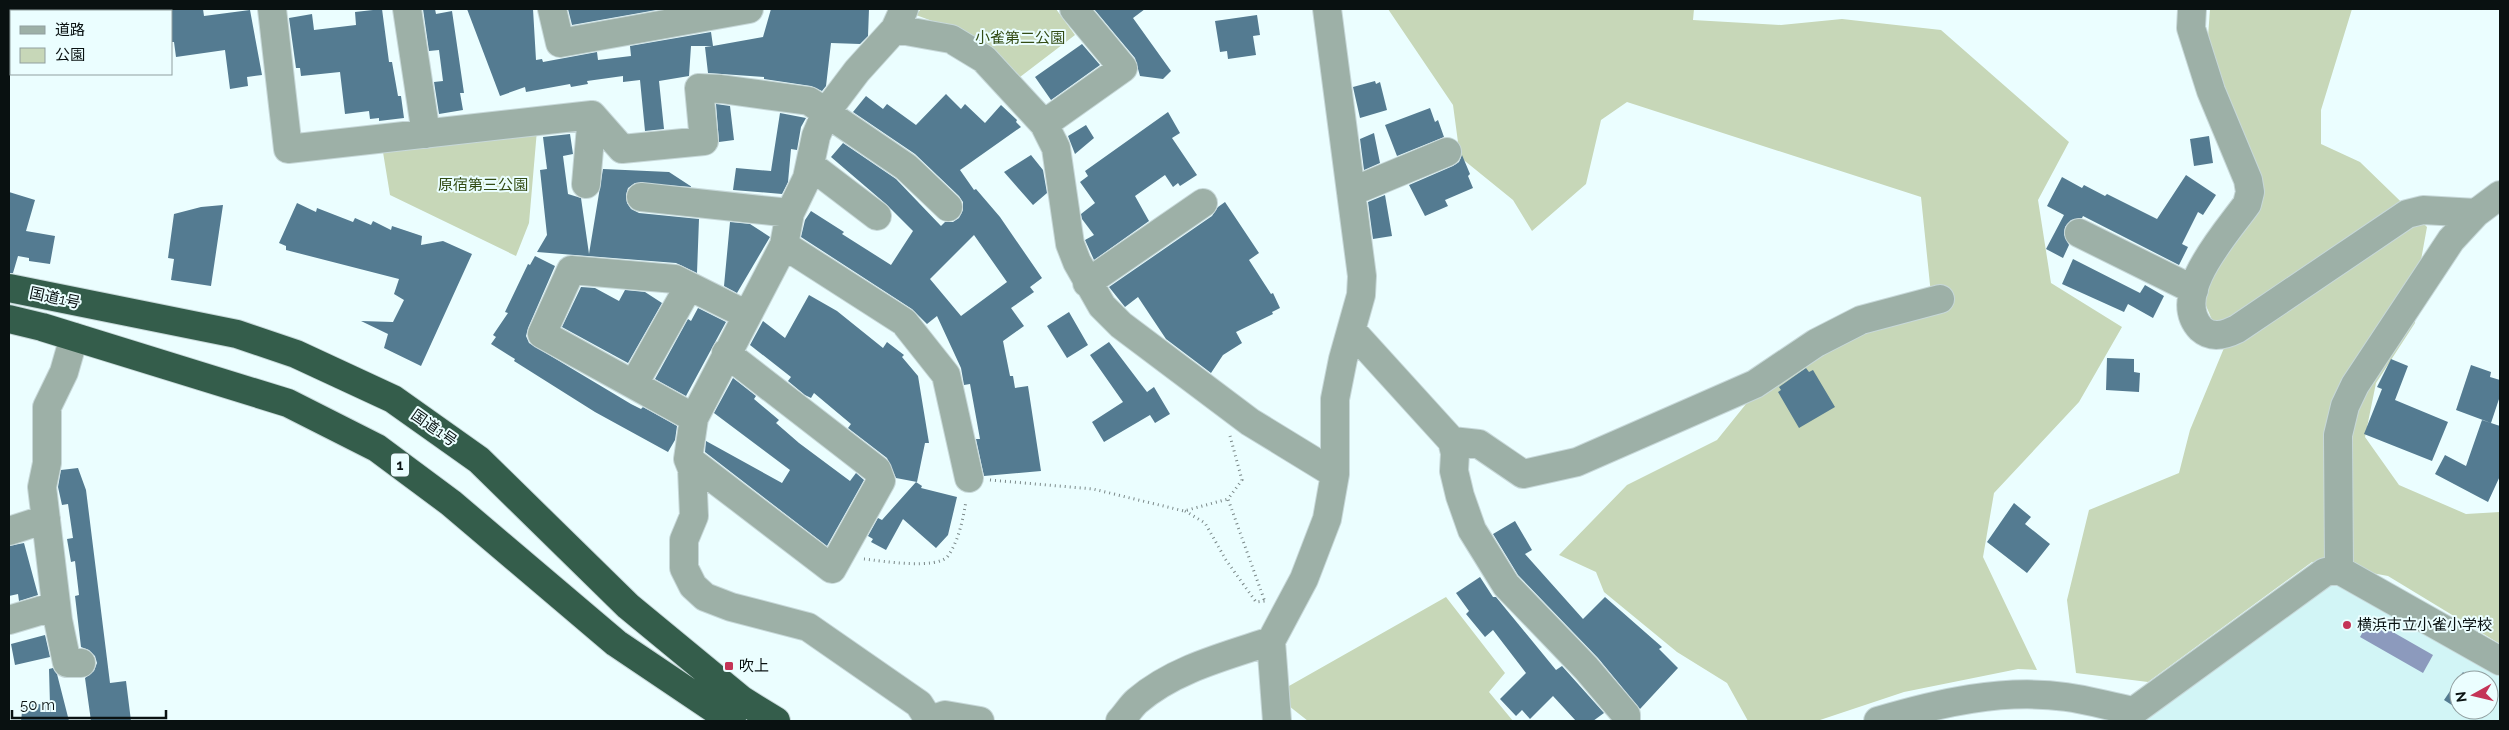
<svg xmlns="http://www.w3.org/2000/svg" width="2509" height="730" viewBox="0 0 2509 730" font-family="Raleway,'Noto Sans JP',sans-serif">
	<rect width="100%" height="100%" fill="#ebfeff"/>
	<path fill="#d2f5f6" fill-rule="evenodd" d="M2333,582L2500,669V721H2138ZM2459,680H2489V710H2459Z"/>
	<path fill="#c7d7b8" d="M921,9H1056L1075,35L1020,77L978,38L916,15Z
		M1388,9H1694L1693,20L1781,25L1842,19L1941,30L2069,142L2038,200L2051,283L2122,327L2079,402L1994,493L1983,557L2037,670L2018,669L1904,692L1817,721H1748L1727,683L1677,652L1604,592L1596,572L1559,555L1627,485L1717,440L1746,404L1849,336L1933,314L1921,197L1627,102L1601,120L1586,184L1532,231L1513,200L1460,157L1453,105Z
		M2210,9H2352L2321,110V144L2360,162L2427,227L2417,282L2415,323L2376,383L2365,437L2399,485L2466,514L2500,512V644L2388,576L2312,562L2148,682L2076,673L2067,600L2089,510L2179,473L2190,430L2224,348L2201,294L2263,187L2207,51Z
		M537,130L529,223L516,256L390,195L382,146Z
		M1446,597L1505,673L1489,692L1513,721H1308L1289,706V686Z"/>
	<path fill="#8c9abd" d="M2370,619L2433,655L2423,673L2360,637Z"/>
	<path fill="#547b91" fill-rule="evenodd" d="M171,9H203L204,16L250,10L262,75L247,77L248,86L230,89L225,50L176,57L174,42H171Z
		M382,9L389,62H392L398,96H401L404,118L379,121V118L370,119L369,111L345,114L340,72L301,76L300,68H296L289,18L312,14L314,30L356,25L355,12Z
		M423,9H435L436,14L452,11L464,93H460L463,110L439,114L434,82L443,81L439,50L429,51Z
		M467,9H533L536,60L542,59L543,62L597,52L598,60L631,56L630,46L711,32L713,46L763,37L771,9H869L868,36L860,44L831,43L826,86L822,91L811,86L764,79V77L708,73L705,47L712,46H691L689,76L659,81L664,129L645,131L640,80L623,82V76L587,81L588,84L571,87L570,84L526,92L525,87L500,96Z
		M568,9H662L572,25Z
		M1094,9H1145L1133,18L1171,71L1163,79L1140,76L1135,58Z
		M1257,15L1260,35L1253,36L1256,55L1228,59L1227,51L1220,52L1215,21Z
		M1082,44L1100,65L1051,100L1035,77Z
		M1375,81L1376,84L1380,82L1387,110L1360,118L1353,87Z
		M946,94L961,109L965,104L985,123L1001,105L1017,120L1016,122L1021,127L960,170L974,190L976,189L1000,217L1042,278L1030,287L1034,292L1011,308L1024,326L1003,341L1010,376H1013L1015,388L1028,386L1041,471L984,476L976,439H980L970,384L964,385L961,368L937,316L927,324L912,309L801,237L805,220L811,211L844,232L842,234L891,265L913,231L886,204L831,157L843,143L896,179L941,226L945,222H953L959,218L963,210V202L959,196L915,154L853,112L866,96L883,109L887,104L916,125ZM974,235L1007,282L961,316L930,279Z
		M716,104L730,106L734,140L719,142Z
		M1430,108L1435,122L1438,120L1444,137L1397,156L1385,125Z
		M1168,112L1180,133L1172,138L1197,175L1180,186L1178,183L1173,187L1165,175L1135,196L1149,221L1094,260L1085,240L1094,235L1082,219L1081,214L1095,203L1080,182L1088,176L1085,171Z
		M780,113L806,118L801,127L797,150L791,149L788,182L782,194L733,190L736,168L771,171Z
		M1086,125L1094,138L1075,154L1068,136Z
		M1374,133L1380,163L1364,170L1360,139Z
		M570,134L573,154L563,156L568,194L581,198L589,254L603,169L669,172L692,187L635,183L628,188L626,195L627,203L631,209L639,213L699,219L697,273L676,263L537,252L547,235L540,170L547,169L543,137Z
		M2209,136L2213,163L2194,166L2190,139Z
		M1031,155L1043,170L1047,193L1033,205L1004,172Z
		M1462,155L1470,174L1468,176L1473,188L1445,200L1448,206L1425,216L1409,185L1453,166L1459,162Z
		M2186,175L2216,195L2203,215L2198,212L2182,244L2188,247L2179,265L2083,216L2082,218L2071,220L2065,227L2064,234L2069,245L2063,258L2046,249L2064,215L2047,206L2062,177L2082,188L2084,185L2105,196L2107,194L2157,219Z
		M9,192L35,200L26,231L55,236L50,264L29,261V258L18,256L13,273H9Z
		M1385,195L1392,236L1373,239L1368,202Z
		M1225,202L1259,253L1249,260L1271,294L1273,293L1280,308L1272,312L1273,314L1236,332L1242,343L1223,355L1211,373L1166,339L1138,297L1125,307L1109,287L1212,216L1218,207Z
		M297,203L316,212L317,208L353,222L355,218L371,225L373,221L391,230L392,226L422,236L421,245L443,241L472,254L421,366L384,348L388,334L361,321L393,322L404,300L394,294L399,279L286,250V246L279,243Z
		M223,205L211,286L171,280L174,259L168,258L174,214L201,207Z
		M730,222L750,224L770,237L737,293L724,286Z
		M535,256L555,266L528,328L526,336L529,343L631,404L641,409L643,407L677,426L675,440L668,452L595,412L514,361L515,359L491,344L496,337L493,335L508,313L505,312L528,264L530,265Z
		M2073,259L2140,293L2145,285L2164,296L2153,318L2128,304L2124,312L2062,284Z
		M581,287L595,288L619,301L625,290L645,292L662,303L628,363L562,327Z
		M809,295L837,311L883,348L887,342L904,355L902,357L918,376L929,443H925L917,482L896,478L887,458L848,428L851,424L814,393L811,398L805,395L788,381L791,377L750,345L763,321L785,338Z
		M698,308L726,322L686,396L655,379L688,319L691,321Z
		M1069,312L1088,345L1067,358L1047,326Z
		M1109,342L1147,392L1154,387L1170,414L1155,423L1150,415L1104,442L1092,422L1123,402L1090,355Z
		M2107,358L2134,359V372L2140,373L2139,392L2106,390Z
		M2391,359L2408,366L2395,400L2448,422L2432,461L2364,434L2382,389L2377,387Z
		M2471,365L2491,372L2490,377L2500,380V396L2491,423L2456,410Z
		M1806,368L1809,372L1813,370L1835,407L1799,428L1778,392L1781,390L1779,387Z
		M733,378L756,396L754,399L779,420L776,423L799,443L850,481L856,473L864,480L827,546L705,452L706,441L782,483L790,470L714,413Z
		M2482,420L2500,426V476L2488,502L2435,474L2445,455L2466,466Z
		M78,468L86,490L110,683L126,681L131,721H91L85,678L94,671L97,663L95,656L89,650L81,647L75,596L79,595L75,561L71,562L67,539L73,538L68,504L62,505L58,487L61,470Z
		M916,482L922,486L921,488L957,497L948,535L936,548L903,519L886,550L871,542L873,539L868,536L878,518L882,520Z
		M2014,503L2031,517L2025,524L2050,544L2027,573L1987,542Z
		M1515,521L1532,550L1525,554L1583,619L1605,597L1662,647L1659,649L1678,668L1640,709L1598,658L1518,575L1493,534Z
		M24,543L38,595L19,601L18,594L9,596V546Z
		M1480,577L1493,597H1496L1556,670L1562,666L1604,713L1593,721H1576L1553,696L1530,719L1522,710L1516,716L1500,699L1526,673L1493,630L1485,637L1466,614L1469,611L1456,593Z
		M45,635L50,657L15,665L11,644Z
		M53,668L57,674L69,721H21L23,703L50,705L49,669Z
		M2463,672L2475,680H2459L2458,709L2444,700Z"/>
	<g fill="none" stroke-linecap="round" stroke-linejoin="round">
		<defs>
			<path id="minor" d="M272,9L288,149L592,115L622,149L704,141L699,88L721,89L809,101L906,167L948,207
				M407,9L426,134
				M552,9L560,43L749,9
				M904,9L895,29L857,71L826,112L816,136L807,178L790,213L784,245L694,418L688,459L692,469L694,516L684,540V568L693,586L705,597L731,607L808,627L919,704L929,720
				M2192,9L2191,28L2211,91L2248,180L2250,192L2247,204C2228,231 2168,295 2201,329C2212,339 2225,335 2237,329L2407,214L2423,210L2476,213
				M895,29L951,39L984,59L1044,124L1056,148L1070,244L1077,262L1102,306L1121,325L1250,422L1335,474
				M1044,124L1123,68L1074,9
				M810,165L877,216
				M586,184L592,115
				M1351,192L1447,152
				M641,197L790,213
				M2079,233L2194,290
				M784,245L904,322L946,375L969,478
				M1087,283L1203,203
				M1352,331L1452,441L1455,453L1454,471L1460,496L1472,530L1506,585L1586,668L1626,715V721
				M74,337L64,372L47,407V463L42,487L58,620L67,663H81
				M634,384L689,286
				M694,418L542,334L571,270L675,279L747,315
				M1452,441L1479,444L1523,474L1577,462L1755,384L1816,343L1861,320L1940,299
				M688,459L832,569L881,481L877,470L726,353
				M9,531L46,519
				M2339,570L2338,435L2345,406L2355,385L2451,240L2476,213L2500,195
				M9,620L56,606
				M927,721L945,715L980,721
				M1120,721C1126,715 1131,706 1137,701C1174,669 1226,656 1271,641
				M1277,721L1271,641L1304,579L1327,519L1335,474V399L1343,359L1361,295L1362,276L1327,9
				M1878,721C1939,703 2003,688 2066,697C2089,700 2111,707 2134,711
				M2128,721L2134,711L2325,572L2339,570L2500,661"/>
			<path id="highway" d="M9,288L237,334L296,354L393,399L479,460L628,606L742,700L776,721
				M9,319L42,327L288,403L377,448L451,503L616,643L732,721"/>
		</defs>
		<use href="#minor" stroke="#c7d8d9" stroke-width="30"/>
		<use href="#highway" stroke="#c7d8d9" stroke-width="30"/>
		<path stroke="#7a8888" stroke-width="3" stroke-dasharray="1 4" stroke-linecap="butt" d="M1230,436L1242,480L1228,499L1265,602
			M990,480L1093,489L1184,511L1228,499
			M1185,511L1205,523L1226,560L1256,602L1265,601
			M864,559C882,561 937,570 948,556C959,540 963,519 966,501"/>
		<use href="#minor" stroke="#9db0a7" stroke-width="28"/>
		<use href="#highway" stroke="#345d4b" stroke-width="28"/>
	</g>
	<g fill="#c43457" stroke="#ebfeff" stroke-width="2">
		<circle cx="2347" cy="625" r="5"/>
		<rect x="724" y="661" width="10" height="10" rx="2.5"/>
	</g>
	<g text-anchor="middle" stroke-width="4" stroke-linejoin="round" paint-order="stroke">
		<rect fill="#ebfeff" stroke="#4d5858" stroke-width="1" x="391" y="453.5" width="18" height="23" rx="4"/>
		<g font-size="14" font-weight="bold" fill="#091111">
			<text x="400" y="470">1</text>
		</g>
		<g font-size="15" fill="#334c15" stroke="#ebfeff">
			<text x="1020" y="43">小雀第二公園</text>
			<text x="483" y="190">原宿第三公園</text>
		</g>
		<g font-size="15" fill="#091111" stroke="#ebfeff">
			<text transform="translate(55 298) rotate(12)" y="5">国道1号</text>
			<text transform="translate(434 428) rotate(35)" y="5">国道1号</text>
		</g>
		<g font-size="15" fill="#091111" stroke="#ebfeff" text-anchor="start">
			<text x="2357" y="630">横浜市立小雀小学校</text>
			<text x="739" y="671">吹上</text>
		</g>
	</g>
	<rect width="2509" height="730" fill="none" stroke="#091111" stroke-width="20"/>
	<rect x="10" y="10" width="162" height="65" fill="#ebfeff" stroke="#919fa0"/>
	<rect x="20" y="26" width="25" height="8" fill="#9db0a7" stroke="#919fa0"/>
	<text x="55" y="35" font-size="15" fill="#091111">道路</text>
	<rect x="20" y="48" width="25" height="15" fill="#c7d7b8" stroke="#919fa0"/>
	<text x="55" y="60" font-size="15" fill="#091111">公園</text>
	<g transform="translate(2474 695) rotate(262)"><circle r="24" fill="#ebfeff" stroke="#919fa0"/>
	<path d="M0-4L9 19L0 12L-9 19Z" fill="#c43457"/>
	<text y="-8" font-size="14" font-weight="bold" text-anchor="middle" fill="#091111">N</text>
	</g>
	<path d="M12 710v8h154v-8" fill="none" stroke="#091111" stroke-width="2.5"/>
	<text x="20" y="710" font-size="15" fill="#091111" stroke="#ebfeff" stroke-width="4" paint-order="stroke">50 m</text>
</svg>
